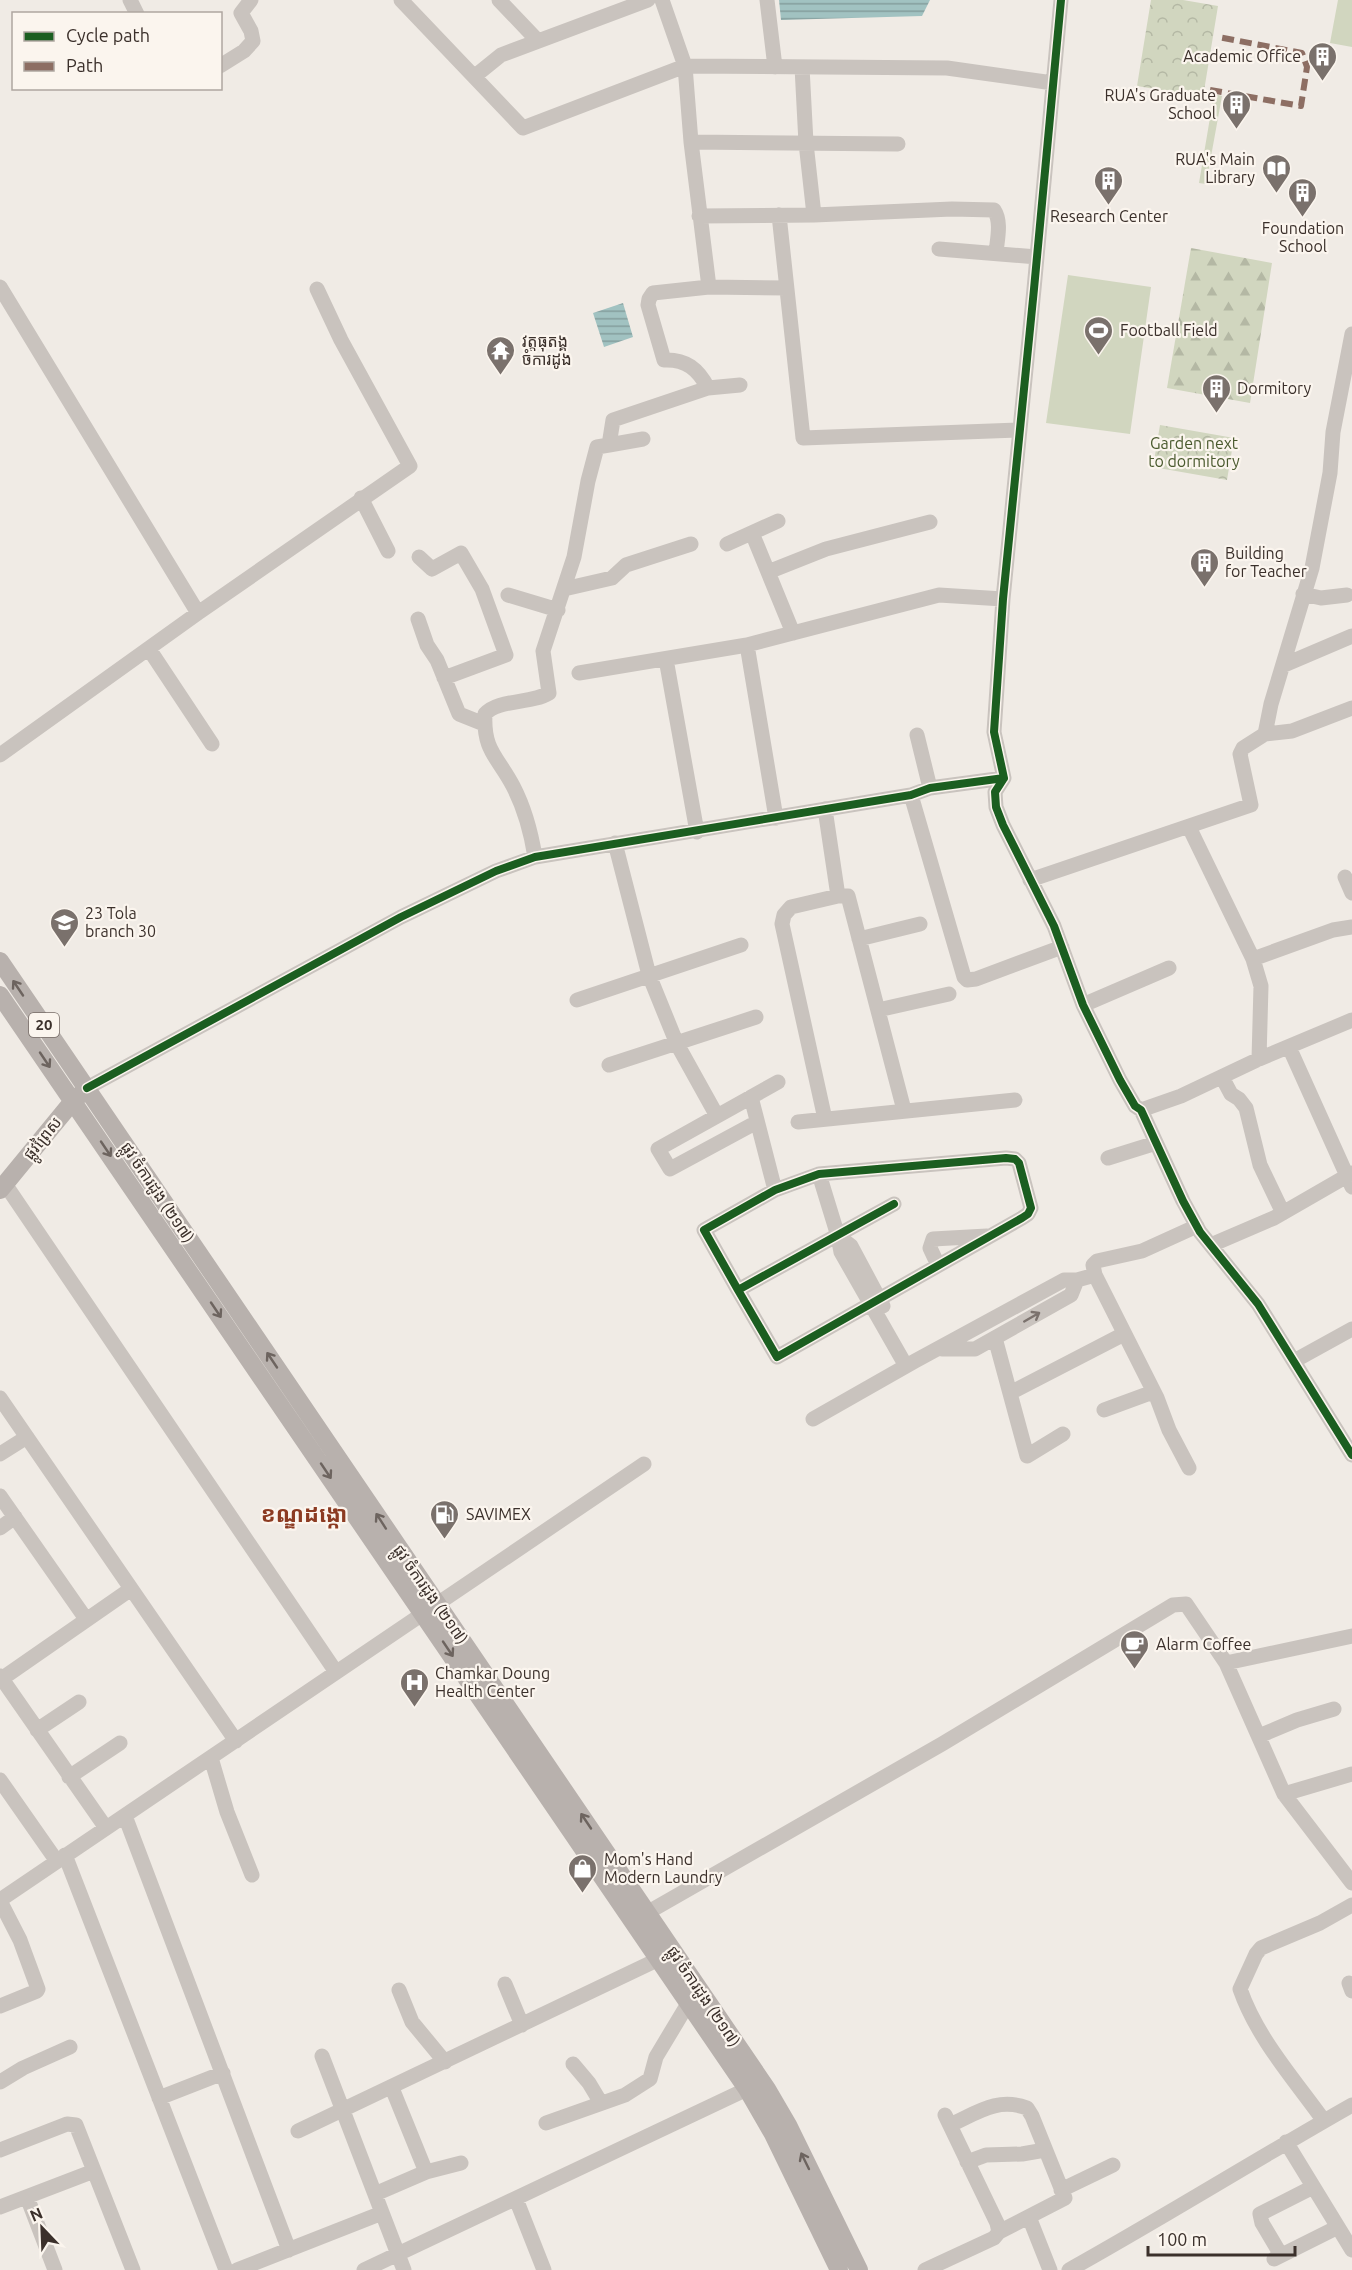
<svg xmlns="http://www.w3.org/2000/svg" width="1352" height="2270" viewBox="0 0 1352 2270" font-family="Ubuntu,'Noto Sans Khmer',sans-serif">
	<defs>
		<pattern id="forest-firs" width="22" height="20" patternUnits="userSpaceOnUse" patternTransform="scale(1.5)"><rect width="22" height="20" fill="#d1d6bf"/><path d="M5 1l3.5 6h-7zM16 11l3.5 6h-7z" fill="#b4b8a4"/></pattern>
		<pattern id="park-crowns" width="20" height="18" patternUnits="userSpaceOnUse" patternTransform="scale(1.5)"><rect width="20" height="18" fill="#d1d6bf"/><path d="M2 6a3 3 0 1 1 6 0M12 15a3 3 0 1 1 6 0" fill="none" stroke="#b4b8a4"/></pattern>
		<pattern id="water-rules" width="6" height="5" patternUnits="userSpaceOnUse" patternTransform="scale(1.5)"><rect width="6" height="5" fill="#a1c2c1"/><path d="M0 2.5h6" fill="none" stroke="#849e9d"/></pattern>
	</defs>
	<rect width="100%" height="100%" fill="#f0ebe5"/>
	<path fill="#d1d6bf" d="M1338,0H1352V47L1330,43Z
		M1214,94L1222,96L1206,184L1199,183Z
		M1068,275L1151,287L1130,434L1046,423Z"/>
	<path fill="url(#forest-firs)" d="M1191,248L1272,263L1250,403L1167,388Z"/>
	<path fill="url(#park-crowns)" d="M1151,0H1183L1218,6L1203,97L1137,86Z
		M1160,425L1234,438L1227,480L1153,467Z"/>
	<path fill="url(#water-rules)" d="M779,0H930L922,16L781,20Z
		M623,303L633,337L604,347L593,313Z"/>
	<g fill="none" stroke-linecap="round" stroke-linejoin="round">
		<path stroke="#c9c3be" stroke-width="15" d="M130,0L137,14
			M401,0L523,128L685,66L947,68L1053,83
			M499,0L538,41
			M662,0L685,66L691,142L709,287
			M767,0L775,67
			M1061,0L1034,289L1003,599L994,732L1004,778L995,792L996,807L1003,825L1054,926L1083,1005L1120,1080L1135,1106L1141,1110L1183,1201L1200,1232L1258,1304L1352,1455
			M220,66L244,51L253,41L251,31L241,13L251,0
			M802,67L806,143L814,215
			M475,76L501,55L648,0
			M691,142L898,144
			M779,215L803,438L1020,430
			M699,216L814,215L952,209L994,210C1002,222 997,240 996,253
			M939,249L1037,257
			M0,287L198,613
			M708,388C698,369 686,359 664,360L648,305L649,299L653,293L709,287L787,288
			M609,445L643,439
			M361,498L388,551
			M752,533L793,633
			M727,544L778,521
			M419,557L432,569L461,553L482,589L506,655L444,678
			M768,572L826,549L930,522
			M564,589L612,578L626,565L691,544
			M1303,594L1321,598L1347,595
			M508,595L558,610
			M418,619L427,645L437,660L459,714L484,724
			M747,645L776,818
			M149,649L212,744
			M666,659L697,832
			M1284,665L1352,636
			M579,673L747,645L939,595L1003,599
			M1265,734L1292,731L1352,708
			M917,735L930,788
			M0,755L198,613L410,466L341,340L317,289
			M911,795L964,977L967,980L976,979L1062,947
			M825,809L838,896H848L904,1110
			M1189,827L1253,959L1261,986L1259,1059
			M615,843L649,975L677,1044L717,1116
			M535,857C531,832 525,809 513,786C498,757 483,751 485,714C498,699 531,704 549,693L543,651L574,557L588,481L597,447L609,445L613,420L708,388L740,385
			M1345,877L1352,893
			M1030,880L1251,805L1240,754L1243,748L1265,734L1271,704L1312,568L1330,473L1333,432L1352,334
			M859,939L920,924
			M1253,959L1333,930L1352,927
			M577,1000L741,945
			M1083,1005L1169,968
			M878,1010L949,994
			M1289,1047L1352,1187
			M609,1065L756,1017
			M1222,1077L1231,1094L1239,1099L1246,1108L1260,1165L1283,1213
			M87,1088L401,917L496,871L535,857L911,795L930,788L1004,778
			M751,1097L775,1190
			M1141,1110L1181,1096L1259,1059L1352,1020
			M825,1119L782,924L784,915L791,907L838,896
			M757,1122L670,1169L658,1149L778,1082
			M798,1122L1015,1100
			M1108,1158L1156,1143
			M819,1174L838,1236L841,1252L906,1366
			M5,1184L336,1672
			M838,1236L851,1246L883,1306
			M1211,1245L1274,1218L1352,1173
			M938,1265L930,1248L933,1239L987,1236
			M738,1290L777,1357L1022,1218L1028,1214L1031,1208L1019,1163L1015,1159L1006,1158L819,1174L775,1190L704,1230L738,1290L894,1204
			M995,1338L1027,1456L1063,1434
			M942,1349H975L1071,1295L1077,1280
			M1294,1361L1352,1329
			M1010,1393L1124,1334
			M0,1398L236,1741
			M1104,1410L1153,1392
			M813,1419L915,1361L1064,1280H1077L1095,1275
			M0,1454L27,1437
			M1189,1468L1169,1430L1157,1398L1095,1275L1093,1265L1097,1261L1142,1251L1197,1226
			M0,1496L86,1619
			M0,1528L15,1517
			M1226,1663L1352,1636
			M0,1676L106,1828
			M0,1680L131,1589
			M37,1730L79,1702
			M1259,1736L1297,1720L1334,1709
			M211,1758L227,1812L252,1875
			M69,1777L120,1743
			M0,1780L56,1860
			M1284,1794L1352,1774
			M125,1816L289,2250
			M65,1855L226,2270
			M0,1900L644,1464
			M0,1901L20,1940L38,1989L37,1991L0,2006
			M638,1918L942,1744L1173,1605L1186,1604L1226,1663L1284,1794L1352,1883
			M1349,1983L1352,1991
			M505,1984L522,2025
			M399,1990L412,2022L445,2062
			M322,2056L404,2270
			M573,2064L589,2083L601,2103
			M0,2082L23,2068L70,2047
			M392,2088L426,2172
			M159,2098L223,2073
			M1324,2121C1294,2079 1257,2038 1240,1989L1256,1954L1261,1948L1320,1923L1352,1905
			M546,2123L625,2095L650,2079L656,2057L689,2002
			M950,2125C977,2113 997,2097 1027,2108L1032,2116L1065,2198L999,2232
			M298,2131L659,1959
			M1286,2142L1352,2250
			M0,2150L67,2124L76,2125L133,2270
			M967,2162L986,2155L1022,2154L1045,2150
			M1061,2190L1113,2165
			M375,2194L426,2172L461,2163
			M27,2197L55,2270
			M516,2199L544,2270
			M0,2207L94,2171
			M1029,2217L1050,2270
			M1281,2255L1262,2223L1260,2214L1313,2187
			M1274,2259L1338,2227
			M237,2270L382,2213
			M364,2270L747,2089
			M925,2270L994,2238L999,2232L997,2223L945,2115
			M1069,2270C1164,2217 1257,2159 1352,2105"/>
		<path stroke="#b8b1ad" stroke-width="18" d="M0,961L767,2089L788,2125L859,2270
			M0,995L747,2089L773,2134L839,2270
			M0,1190L73,1101L81,1094"/>
		<path stroke="#8d6e63" stroke-width="6" stroke-dasharray="12 6" stroke-linecap="butt" d="M1210,90L1301,106L1307,67L1302,53L1218,37"/>
		<defs>
			<path id="cycleway" d="M1061,0L1034,289L1003,599L994,732L1004,778L995,792L996,807L1003,825L1054,926L1083,1005L1120,1080L1135,1106L1141,1110L1183,1201L1200,1232L1258,1304L1352,1455
				M87,1088L401,917L496,871L535,857L911,795L930,788L1004,778
				M738,1290L777,1357L1022,1218L1028,1214L1031,1208L1019,1163L1015,1159L1006,1158L819,1174L775,1190L704,1230L738,1290L894,1204"/>
		</defs>
		<use href="#cycleway" stroke="#fbf5ee" stroke-width="11"/>
		<use href="#cycleway" stroke="#1b5e20" stroke-width="8"/>
	</g>
	<defs><path id="oneway-shaft" d="M-6 0H5M1.5-3L5.5 0L1.5 3" fill="none" stroke-width="1.6" stroke-linecap="round" stroke-linejoin="round" transform="scale(1.5)"/></defs>
	<g stroke="#6d645f">
		<use href="#oneway-shaft" transform="translate(18 988) rotate(-124)"/>
		<use href="#oneway-shaft" transform="translate(45 1060) rotate(56)"/>
		<use href="#oneway-shaft" transform="translate(106 1149) rotate(56)"/>
		<use href="#oneway-shaft" transform="translate(216 1310) rotate(56)"/>
		<use href="#oneway-shaft" transform="translate(272 1360) rotate(-124)"/>
		<use href="#oneway-shaft" transform="translate(326 1471) rotate(56)"/>
		<use href="#oneway-shaft" transform="translate(381 1521) rotate(-123)"/>
		<use href="#oneway-shaft" transform="translate(448 1649) rotate(56)"/>
		<use href="#oneway-shaft" transform="translate(586 1821) rotate(-124)"/>
		<use href="#oneway-shaft" transform="translate(805 2161) rotate(-116)"/>
	</g>
	<use stroke="#7b726d" href="#oneway-shaft" transform="translate(1032 1317) rotate(-30)"/>
	<defs>
		<symbol id="building-pin" viewBox="-11 -11 22 30"><path d="M0 17L-7.5 6A9.5 9.5 0 1 1 7.5 6Z" fill="#7a716c" stroke="#fbf5ee"/><path d="M-4-6H4V6H1V3H-1V6H-4ZM-2.5-4.3h1.7v1.8h-1.7ZM.8-4.3h1.7v1.8H.8ZM-2.5-1h1.7V.8h-1.7ZM.8-1h1.7V.8H.8Z" fill="#fff"/></symbol>
		<symbol id="library-pin" viewBox="-11 -11 22 30"><path d="M0 17L-7.5 6A9.5 9.5 0 1 1 7.5 6Z" fill="#7a716c" stroke="#fbf5ee"/><path d="M-6-4Q-3-5.5-.7-3.5V5Q-3 3-6 4ZM6-4Q3-5.5 .7-3.5V5Q3 3 6 4Z" fill="#fff"/></symbol>
		<symbol id="stadium-pin" viewBox="-11 -11 22 30"><path d="M0 17L-7.5 6A9.5 9.5 0 1 1 7.5 6Z" fill="#7a716c" stroke="#fbf5ee"/><path d="M0-5a6.5 5 0 1 0 0 10a6.5 5 0 1 0 0-10ZM-3.5-1.8h7v3.6h-7Z" fill="#fff"/></symbol>
		<symbol id="temple-pin" viewBox="-11 -11 22 30"><path d="M0 17L-7.5 6A9.5 9.5 0 1 1 7.5 6Z" fill="#7a716c" stroke="#fbf5ee"/><path d="M0-6L5-2H3V0L6.5 2.5H4V6H1.5V3h-3V6H-4V2.5H-6.5L-3 0V-2H-5Z" fill="#fff"/></symbol>
		<symbol id="school-pin" viewBox="-11 -11 22 30"><path d="M0 17L-7.5 6A9.5 9.5 0 1 1 7.5 6Z" fill="#7a716c" stroke="#fbf5ee"/><path d="M0-5L7-2L0 1L-7-2ZM-4 1L0 2.5L4 1V4Q0 6-4 4Z" fill="#fff"/></symbol>
		<symbol id="fuel-pin" viewBox="-11 -11 22 30"><path d="M0 17L-7.5 6A9.5 9.5 0 1 1 7.5 6Z" fill="#7a716c" stroke="#fbf5ee"/><path d="M-5.5-6h7V0h2V4h1.3V-2.5L3-4.5l.8-.8L6-3V5H2.5V1h-1V6h-7ZM-4.2-4.7v3.2H.2V-4.7Z" fill="#fff"/></symbol>
		<symbol id="cafe-pin" viewBox="-11 -11 22 30"><path d="M0 17L-7.5 6A9.5 9.5 0 1 1 7.5 6Z" fill="#7a716c" stroke="#fbf5ee"/><path d="M-5.5-4.5H6V0H3Q3 3.5 0 3.5H-2.5Q-5.5 3.5-5.5 0ZM3-3.2v2h1.7v-2ZM-6 4.5H4V6H-6Z" fill="#fff"/></symbol>
		<symbol id="hospital-pin" viewBox="-11 -11 22 30"><path d="M0 17L-7.5 6A9.5 9.5 0 1 1 7.5 6Z" fill="#7a716c" stroke="#fbf5ee"/><path d="M-5-5h3v3.5h4V-5h3V5h-3V1.5h-4V5h-3Z" fill="#fff"/></symbol>
		<symbol id="shop-pin" viewBox="-11 -11 22 30"><path d="M0 17L-7.5 6A9.5 9.5 0 1 1 7.5 6Z" fill="#7a716c" stroke="#fbf5ee"/><path d="M-5-2.5h2.3a2.7 3.5 0 0 1 5.4 0H5L5.5 6h-11ZM-1.5-2.5h3a1.5 2.3 0 0 0-3 0Z" fill="#fff"/></symbol>
	</defs>
	<g fill-rule="evenodd">
		<use href="#building-pin" x="1306" y="40" width="33" height="45"/>
		<use href="#building-pin" x="1220" y="88" width="33" height="45"/>
		<use href="#library-pin" x="1260" y="152" width="33" height="45"/>
		<use href="#building-pin" x="1092" y="164" width="33" height="45"/>
		<use href="#building-pin" x="1286" y="176" width="33" height="45"/>
		<use href="#stadium-pin" x="1082" y="314" width="33" height="45"/>
		<use href="#temple-pin" x="484" y="334" width="33" height="45"/>
		<use href="#building-pin" x="1200" y="372" width="33" height="45"/>
		<use href="#building-pin" x="1188" y="546" width="33" height="45"/>
		<use href="#school-pin" x="48" y="906" width="33" height="45"/>
		<use href="#fuel-pin" x="428" y="1498" width="33" height="45"/>
		<use href="#cafe-pin" x="1118" y="1628" width="33" height="45"/>
		<use href="#hospital-pin" x="398" y="1666" width="33" height="45"/>
		<use href="#shop-pin" x="566" y="1852" width="33" height="45"/>
	</g>
	<g text-anchor="middle" stroke-width="4.5" stroke-linejoin="round" paint-order="stroke">
		<rect fill="#fbf5ee" stroke="#756b66" stroke-width="1.5" x="29" y="1013" width="30" height="24" rx="4.5"/>
		<g font-size="15" font-weight="bold" fill="#3b302b">
			<text x="44" y="1030">20</text>
		</g>
		<g font-size="16" fill="#3b302b" stroke="#fbf5ee" text-anchor="start">
			<text x="1301" y="62" text-anchor="end">Academic Office</text>
			<text x="1216" y="101" text-anchor="end">RUA's Graduate<tspan x="1216" dy="18">School</tspan></text>
			<text x="1255" y="165" text-anchor="end">RUA's Main<tspan x="1255" dy="18">Library</tspan></text>
			<text x="1109" y="222" text-anchor="middle">Research Center</text>
			<text x="1303" y="234" text-anchor="middle">Foundation<tspan x="1303" dy="18">School</tspan></text>
			<text x="1120" y="336">Football Field</text>
			<text x="522" y="347">វត្តធុតង្គ<tspan x="522" dy="18">ចំការដូង</tspan></text>
			<text x="1237" y="394">Dormitory</text>
			<text x="1225" y="559">Building<tspan x="1225" dy="18">for Teacher</tspan></text>
			<text x="85" y="919">23 Tola<tspan x="85" dy="18">branch 30</tspan></text>
			<text x="466" y="1520">SAVIMEX</text>
			<text x="1156" y="1650">Alarm Coffee</text>
			<text x="435" y="1679">Chamkar Doung<tspan x="435" dy="18">Health Center</tspan></text>
			<text x="604" y="1865">Mom's Hand<tspan x="604" dy="18">Modern Laundry</tspan></text>
		</g>
		<g font-size="16" fill="#4a5a2e" stroke="#fbf5ee">
			<text x="1194" y="449">Garden next<tspan x="1194" dy="18">to dormitory</tspan></text>
		</g>
		<g font-size="16" fill="#3b302b" stroke="#fbf5ee">
			<text transform="translate(42 1138) rotate(-51)" y="6">ផ្លូវព្រៃស</text>
			<text transform="translate(158 1192) rotate(56)" y="6">ផ្លូវ ចំការដូង (២១៧)</text>
			<text transform="translate(431 1594) rotate(55)" y="6">ផ្លូវ ចំការដូង (២១៧)</text>
			<text transform="translate(704 1996) rotate(56)" y="6">ផ្លូវ ចំការដូង (២១៧)</text>
		</g>
		<g font-size="22" font-weight="bold" fill="#8c3b22" stroke="#fbf5ee">
			<text x="304" y="1522">ខណ្ឌដង្កោ</text>
		</g>
	</g>
	<rect x="12" y="12" width="210" height="78" fill="#fbf5ee" stroke="#aea6a0" stroke-width="1.5"/>
	<rect x="24" y="32" width="30" height="9" fill="#1b5e20" stroke="#aea6a0" stroke-width="1.5"/>
	<text x="66" y="42" font-size="18" fill="#3b302b">Cycle path</text>
	<rect x="24" y="62" width="30" height="9" fill="#8d6e63" stroke="#aea6a0" stroke-width="1.5"/>
	<text x="66" y="72" font-size="18" fill="#3b302b">Path</text>
	<g transform="translate(42 2228) rotate(337)" stroke="#fbf5ee" stroke-width="4.5" paint-order="stroke">
	<path d="M0-4.5L10 22L0 15L-10 22Z" fill="#3b302b"/>
	<text y="-9" font-size="16" font-weight="bold" text-anchor="middle" fill="#3b302b">N</text>
	</g>
	<path d="M1148 2246v9h147v-9" fill="none" stroke="#3b302b" stroke-width="3"/>
	<text x="1157" y="2246" font-size="18" fill="#3b302b" stroke="#fbf5ee" stroke-width="4.5" paint-order="stroke">100 m</text>
</svg>
